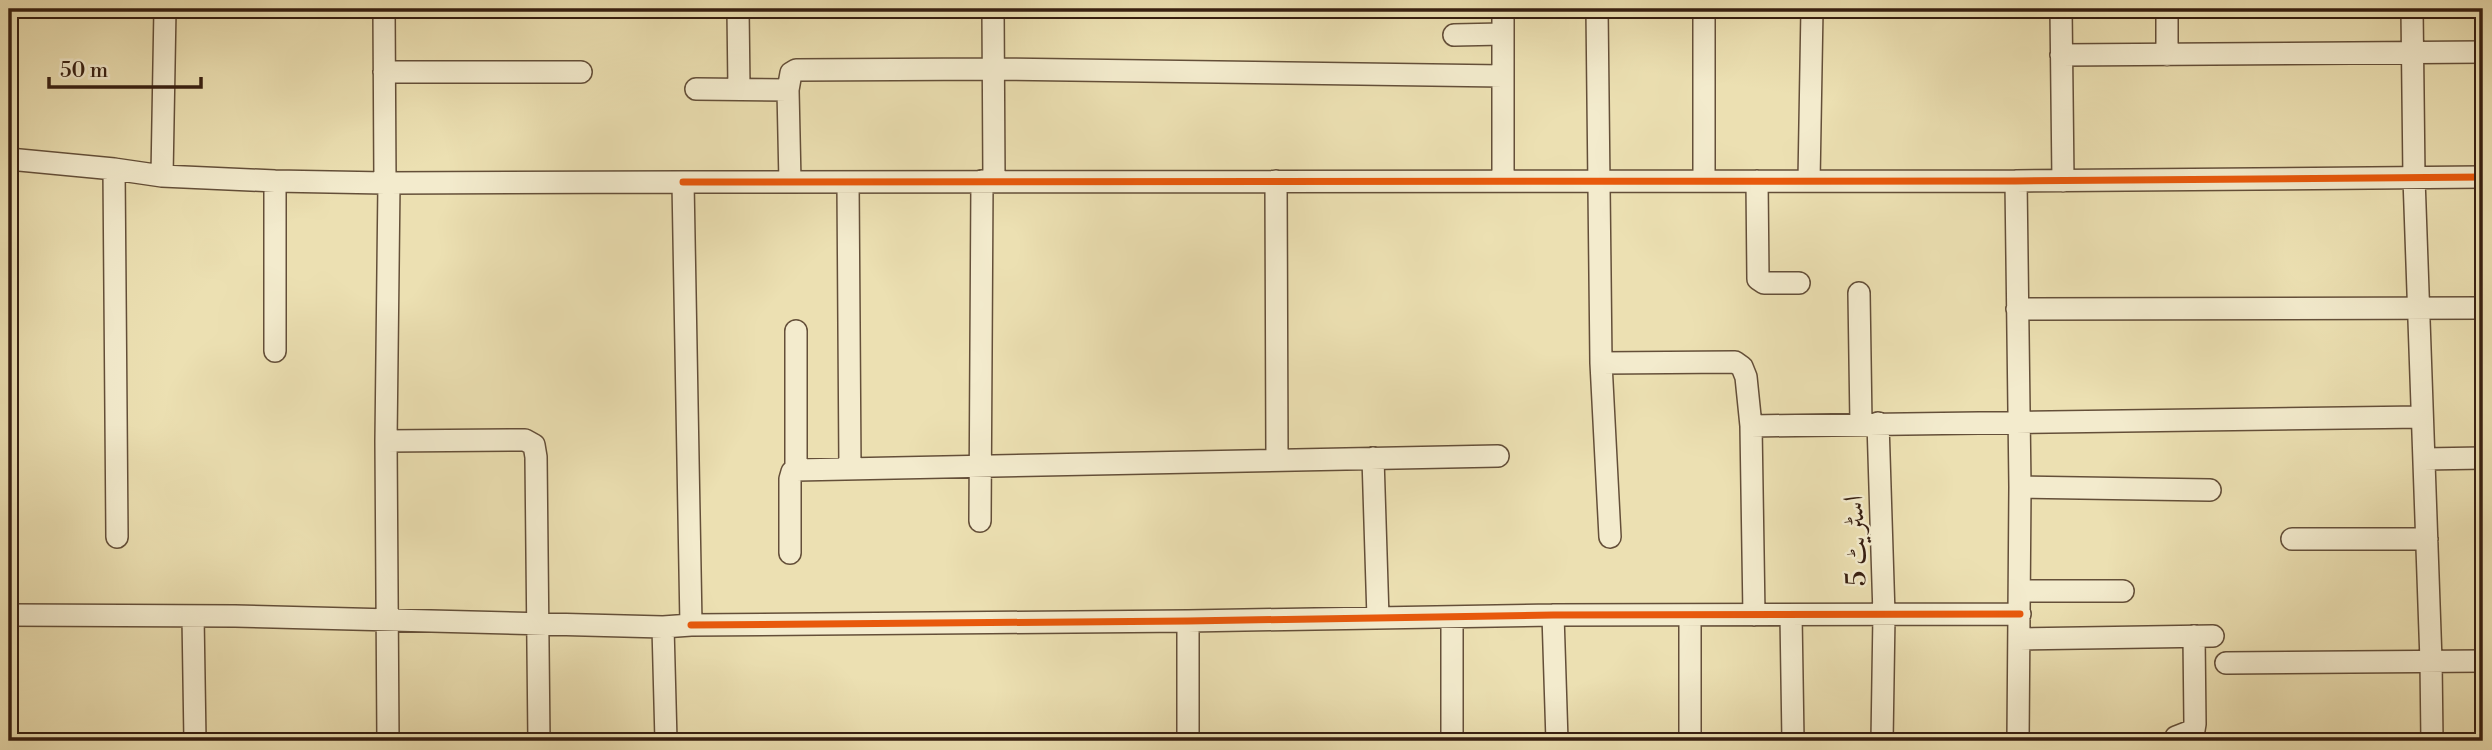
<svg xmlns="http://www.w3.org/2000/svg" width="2492" height="750" viewBox="0 0 2492 750" font-family="'Libre Bodoni',Amiri,serif">
	<rect width="100%" height="100%" fill="#ece0b2"/>
	<filter id="stains"><feTurbulence type="fractalNoise" baseFrequency=".00286" numOctaves="4"/><feColorMatrix values="0 0 0 0 .2 0 0 0 0 .09 0 0 0 0 .02 0 0 0 .5 -.17"/></filter>
	<radialGradient id="worn" r=".72"><stop offset=".6" stop-color="#630" stop-opacity="0"/><stop offset="1" stop-color="#630" stop-opacity=".3"/></radialGradient>
	<g fill="none" stroke-linecap="round" stroke-linejoin="round">
		<defs>
			<path id="minor" d="M384,9L385,183
				M738,9L739,89
				M993,9L994,181
				M1503,9V181
				M1597,9L1601,363L1610,537
				M1704,9V180
				M2061,9L2063,181
				M2167,9V55
				M2412,9L2414,178L2431,661L2432,741
				M1454,35L1503,34
				M2061,55L2483,52
				M384,72H581
				M696,89L788,90
				M9,159L114,169L162,176L275,181L385,183L683,182L691,625L663,627L666,741
				M114,169L117,537
				M162,176L165,9
				M275,181V351
				M1276,181L1277,459
				M1757,181L1758,279L1764,283H1799
				M1809,181L1812,9
				M2016,181L2020,487L2018,741
				M683,182L2016,181L2483,177
				M790,182L788,90L791,73L796,70L993,69L1503,76
				M848,182L850,469
				M1859,293L1861,424
				M2017,309L2483,308
				M796,331V470
				M1601,363L1735,362L1742,367L1746,377L1751,426L1754,615
				M1878,423L1884,615L1882,741
				M1751,426L2422,417
				M386,441L525,440L534,445L536,457L539,741
				M1373,458L1378,618
				M2424,459L2483,458
				M2020,487L2210,490
				M980,521L982,181
				M2292,539H2427
				M790,553V479L792,472L796,470L1498,456
				M2020,591H2123
				M9,615L235,616L663,627
				M1553,615L1557,741
				M1791,615L1793,741
				M193,616L195,741
				M1690,616V741
				M1452,617V738
				M1188,621V741
				M691,625L1188,621L1553,615L2020,614
				M2020,639L2213,636
				M2226,663L2483,661
				M388,741L386,441L389,183
				M2175,741L2176,737L2194,730L2195,724L2194,636"/>
		</defs>
		<use href="#minor" stroke="#644f39" stroke-width="24"/>
		<use href="#minor" stroke="#f3ebcd" stroke-width="21"/>
		<defs>
			<path id="cycleway" d="M683,182L2016,181L2483,177
				M691,625L1188,621L1553,615L2020,614"/>
		</defs>
		<use href="#cycleway" stroke="#f3ebcd" stroke-width="11"/>
		<use href="#cycleway" stroke="#e8590c" stroke-width="7"/>
	</g>
	<g text-anchor="middle" stroke-width="5" stroke-linejoin="round" paint-order="stroke">
		<g font-size="28" fill="#371f11" stroke="#f3ebcd">
			<text transform="translate(1854 541) rotate(-92)" y="10">اسٹریٹ 5</text>
		</g>
	</g>
	<rect width="2492" height="750" fill="none" stroke="#ece0b2" stroke-width="35"/>
	<rect x="10" y="10" width="2471" height="729" fill="none" stroke="#371f11" stroke-width="3.5"/>
	<rect x="18" y="18" width="2457" height="715" fill="none" stroke="#371f11" stroke-width="2"/>
	<path d="M49 77v10h152v-10" fill="none" stroke="#371f11" stroke-width="3.5"/>
	<text x="60" y="77" font-size="21" fill="#371f11" stroke="#f3ebcd" stroke-width="5" paint-order="stroke">50 m</text>
	<rect width="100%" height="100%" filter="url(#stains)"/>
	<rect width="100%" height="100%" fill="url(#worn)"/>
</svg>
